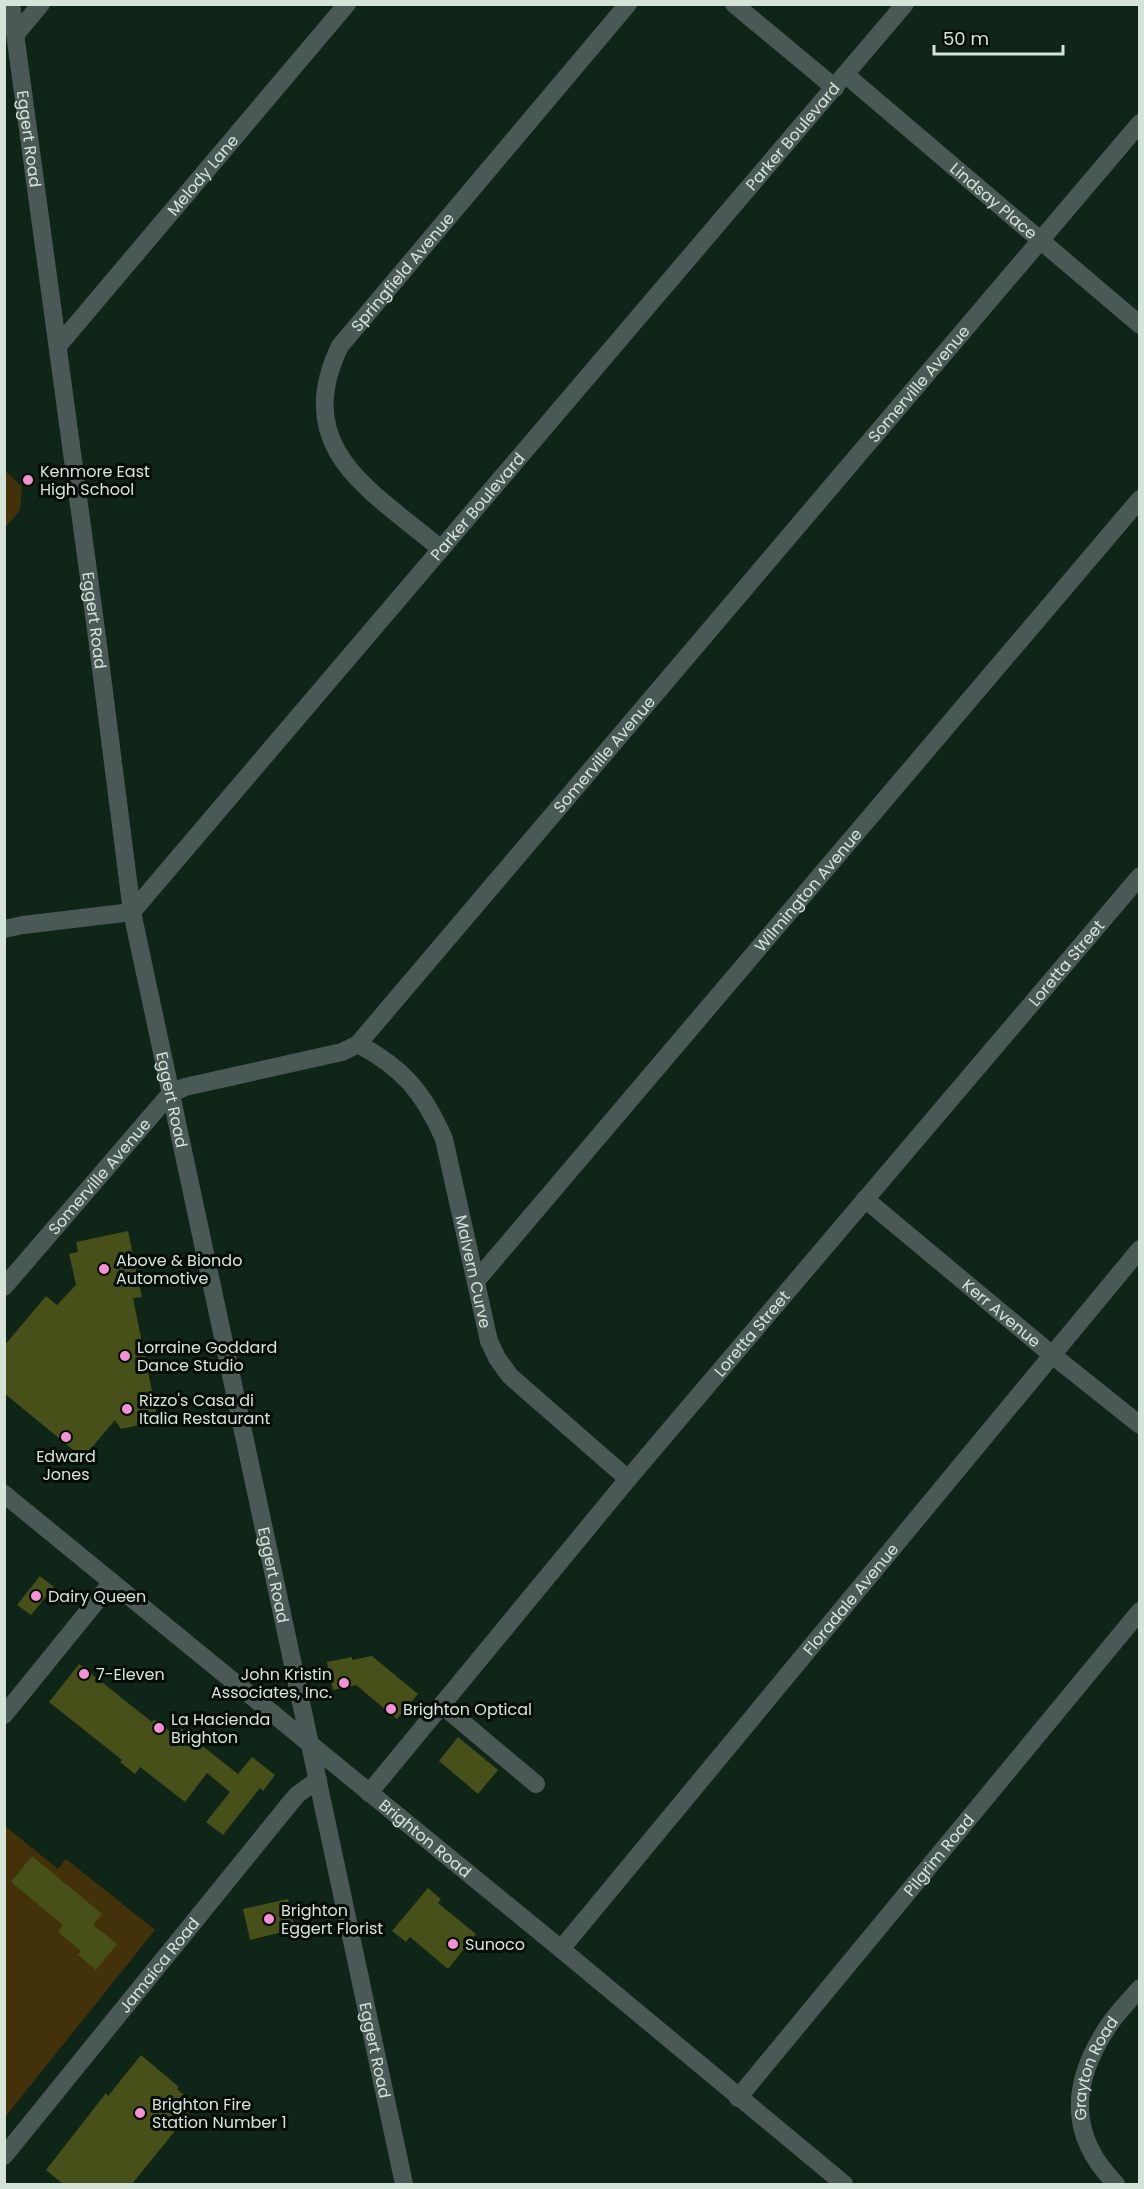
<svg xmlns="http://www.w3.org/2000/svg" width="1144" height="2189" viewBox="0 0 1144 2189" font-family="Poppins,sans-serif">
	<rect width="100%" height="100%" fill="#0f2517"/>
	<path fill="#433209" d="M5,471L22,487L20,510L5,528Z
		M5,1826L58,1869L66,1859L155,1930L5,2117Z"/>
	<path fill="#465018" d="M128,1231L142,1297L133,1298L158,1421L121,1429L115,1420L83,1458L4,1393V1346L46,1296L57,1305L76,1285L69,1254L78,1252L76,1242Z
		M40,1576L54,1587L31,1615L17,1605Z
		M372,1656L418,1694L397,1719L356,1685L333,1690L327,1662L352,1657V1660Z
		M79,1664L152,1722L154,1719L176,1736L181,1729L238,1774L252,1757L275,1775L263,1791L260,1788L223,1835L206,1822L230,1792L207,1773L185,1802L140,1767L135,1774L120,1762L122,1760L49,1702Z
		M458,1737L498,1770L478,1794L439,1761Z
		M32,1856L102,1914L93,1925L117,1944L96,1970L78,1955L81,1951L58,1932L63,1925L11,1882Z
		M428,1888L441,1899L438,1903L476,1934L448,1969L410,1937L406,1942L392,1931Z
		M288,1899L295,1929L250,1940L243,1909Z
		M141,2055L179,2087L177,2089L196,2105L132,2184H63L46,2170L106,2093L108,2096Z"/>
	<g fill="none" stroke-linecap="round" stroke-linejoin="round">
		<g stroke="#4a5856" stroke-width="18">
			<path id="s1" d="M11,4L97,637L132,912L404,2184"/>
			<path d="M734,4L835,88"/>
			<path d="M16,34L41,4"/>
			<path id="s2" d="M846,75L1140,325"/>
			<path id="s3" d="M58,346L347,4"/>
			<path id="s4" d="M441,549C372,491 290,449 340,346L628,4"/>
			<path id="s5" d="M4,929L23,925L132,912L905,4"/>
			<path id="s6" d="M358,1044C403,1068 424,1093 444,1139L489,1341L497,1358L510,1376L628,1479"/>
			<path id="s7" d="M865,1199L1051,1354L1140,1425"/>
			<path id="s8" d="M476,1281L1140,499"/>
			<path id="s9" d="M4,1287L170,1094L185,1087L342,1052L358,1044L1140,123"/>
			<path id="s10" d="M4,1494L561,1949L844,2184"/>
			<path d="M442,1705L536,1784"/>
			<path d="M4,1715L112,1582"/>
			<path id="s11" d="M369,1793L628,1479L1140,876"/>
			<path id="s12" d="M561,1949L1140,1249"/>
			<path id="s13" d="M738,2098L1140,1611"/>
			<path id="s14" d="M4,2156L291,1802L298,1794L318,1780"/>
			<path id="s15" d="M1116,2184C1068,2136 1071,2083 1107,2028C1116,2014 1129,2001 1140,1988"/>
		</g>
	</g>
	<g fill="#f491d4" stroke="#040c06" stroke-width="2">
		<circle cx="28" cy="480" r="6"/>
		<circle cx="104" cy="1269" r="6"/>
		<circle cx="125" cy="1356" r="6"/>
		<circle cx="127" cy="1409" r="6"/>
		<circle cx="66" cy="1437" r="6"/>
		<circle cx="36" cy="1596" r="6"/>
		<circle cx="84" cy="1674" r="6"/>
		<circle cx="344" cy="1683" r="6"/>
		<circle cx="391" cy="1709" r="6"/>
		<circle cx="159" cy="1728" r="6"/>
		<circle cx="269" cy="1919" r="6"/>
		<circle cx="453" cy="1944" r="6"/>
		<circle cx="140" cy="2113" r="6"/>
	</g>
	<g text-anchor="middle" stroke-width="6" stroke-linejoin="round" paint-order="stroke">
		<g font-size="16" fill="#d6e3d9" stroke="#040c06">
			<text dy="6" stroke="none"><textPath href="#s5" startOffset="1148">Parker Boulevard</textPath></text>
			<text dy="6" stroke="none"><textPath href="#s1" startOffset="136">Eggert Road</textPath></text>
			<text dy="6" stroke="none"><textPath href="#s3" startOffset="224">Melody Lane</textPath></text>
			<text dy="6" stroke="none"><textPath href="#s2" startOffset="194">Lindsay Place</textPath></text>
			<text dy="6" stroke="none"><textPath href="#s4" startOffset="350">Springfield Avenue</textPath></text>
			<text dy="6" stroke="none"><textPath href="#s9" startOffset="1316">Somerville Avenue</textPath></text>
			<text dy="6" stroke="none"><textPath href="#s5" startOffset="662">Parker Boulevard</textPath></text>
			<text dy="6" stroke="none"><textPath href="#s1" startOffset="622">Eggert Road</textPath></text>
			<text dy="6" stroke="none"><textPath href="#s9" startOffset="830">Somerville Avenue</textPath></text>
			<text dy="6" stroke="none"><textPath href="#s8" startOffset="513">Wilmington Avenue</textPath></text>
			<text dy="6" stroke="none"><textPath href="#s11" startOffset="1084">Loretta Street</textPath></text>
			<text dy="6" stroke="none"><textPath href="#s1" startOffset="1108">Eggert Road</textPath></text>
			<text dy="6" stroke="none"><textPath href="#s9" startOffset="146">Somerville Avenue</textPath></text>
			<text dy="6" stroke="none"><textPath href="#s6" startOffset="267">Malvern Curve</textPath></text>
			<text dy="6" stroke="none"><textPath href="#s7" startOffset="178">Kerr Avenue</textPath></text>
			<text dy="6" stroke="none"><textPath href="#s11" startOffset="598">Loretta Street</textPath></text>
			<text dy="6" stroke="none"><textPath href="#s1" startOffset="1594">Eggert Road</textPath></text>
			<text dy="6" stroke="none"><textPath href="#s12" startOffset="454">Floradale Avenue</textPath></text>
			<text dy="6" stroke="none"><textPath href="#s10" startOffset="544">Brighton Road</textPath></text>
			<text dy="6" stroke="none"><textPath href="#s13" startOffset="315">Pilgrim Road</textPath></text>
			<text dy="6" stroke="none"><textPath href="#s14" startOffset="246">Jamaica Road</textPath></text>
			<text dy="6" stroke="none"><textPath href="#s1" startOffset="2080">Eggert Road</textPath></text>
			<text dy="6" stroke="none"><textPath href="#s15" startOffset="129">Grayton Road</textPath></text>
		</g>
		<g font-size="16" fill="#d6e3d9" stroke="#040c06" text-anchor="start">
			<text x="40" y="477">Kenmore East<tspan x="40" dy="18">High School</tspan></text>
			<text x="116" y="1266">Above &amp; Biondo<tspan x="116" dy="18">Automotive</tspan></text>
			<text x="137" y="1353">Lorraine Goddard<tspan x="137" dy="18">Dance Studio</tspan></text>
			<text x="139" y="1406">Rizzo's Casa di<tspan x="139" dy="18">Italia Restaurant</tspan></text>
			<text x="66" y="1462" text-anchor="middle">Edward<tspan x="66" dy="18">Jones</tspan></text>
			<text x="48" y="1602">Dairy Queen</text>
			<text x="96" y="1680">7-Eleven</text>
			<text x="332" y="1680" text-anchor="end">John Kristin<tspan x="332" dy="18">Associates, Inc.</tspan></text>
			<text x="403" y="1715">Brighton Optical</text>
			<text x="171" y="1725">La Hacienda<tspan x="171" dy="18">Brighton</tspan></text>
			<text x="281" y="1916">Brighton<tspan x="281" dy="18">Eggert Florist</tspan></text>
			<text x="465" y="1950">Sunoco</text>
			<text x="152" y="2110">Brighton Fire<tspan x="152" dy="18">Station Number 1</tspan></text>
		</g>
	</g>
	<rect width="1144" height="2189" fill="none" stroke="#d6e3d9" stroke-width="12"/>
	<path d="M934 45v9h129v-9" fill="none" stroke="#d6e3d9" stroke-width="3"/>
	<text x="943" y="45" font-size="18" fill="#d6e3d9" stroke="#040c06" stroke-width="4.5" paint-order="stroke">50 m</text>
</svg>
